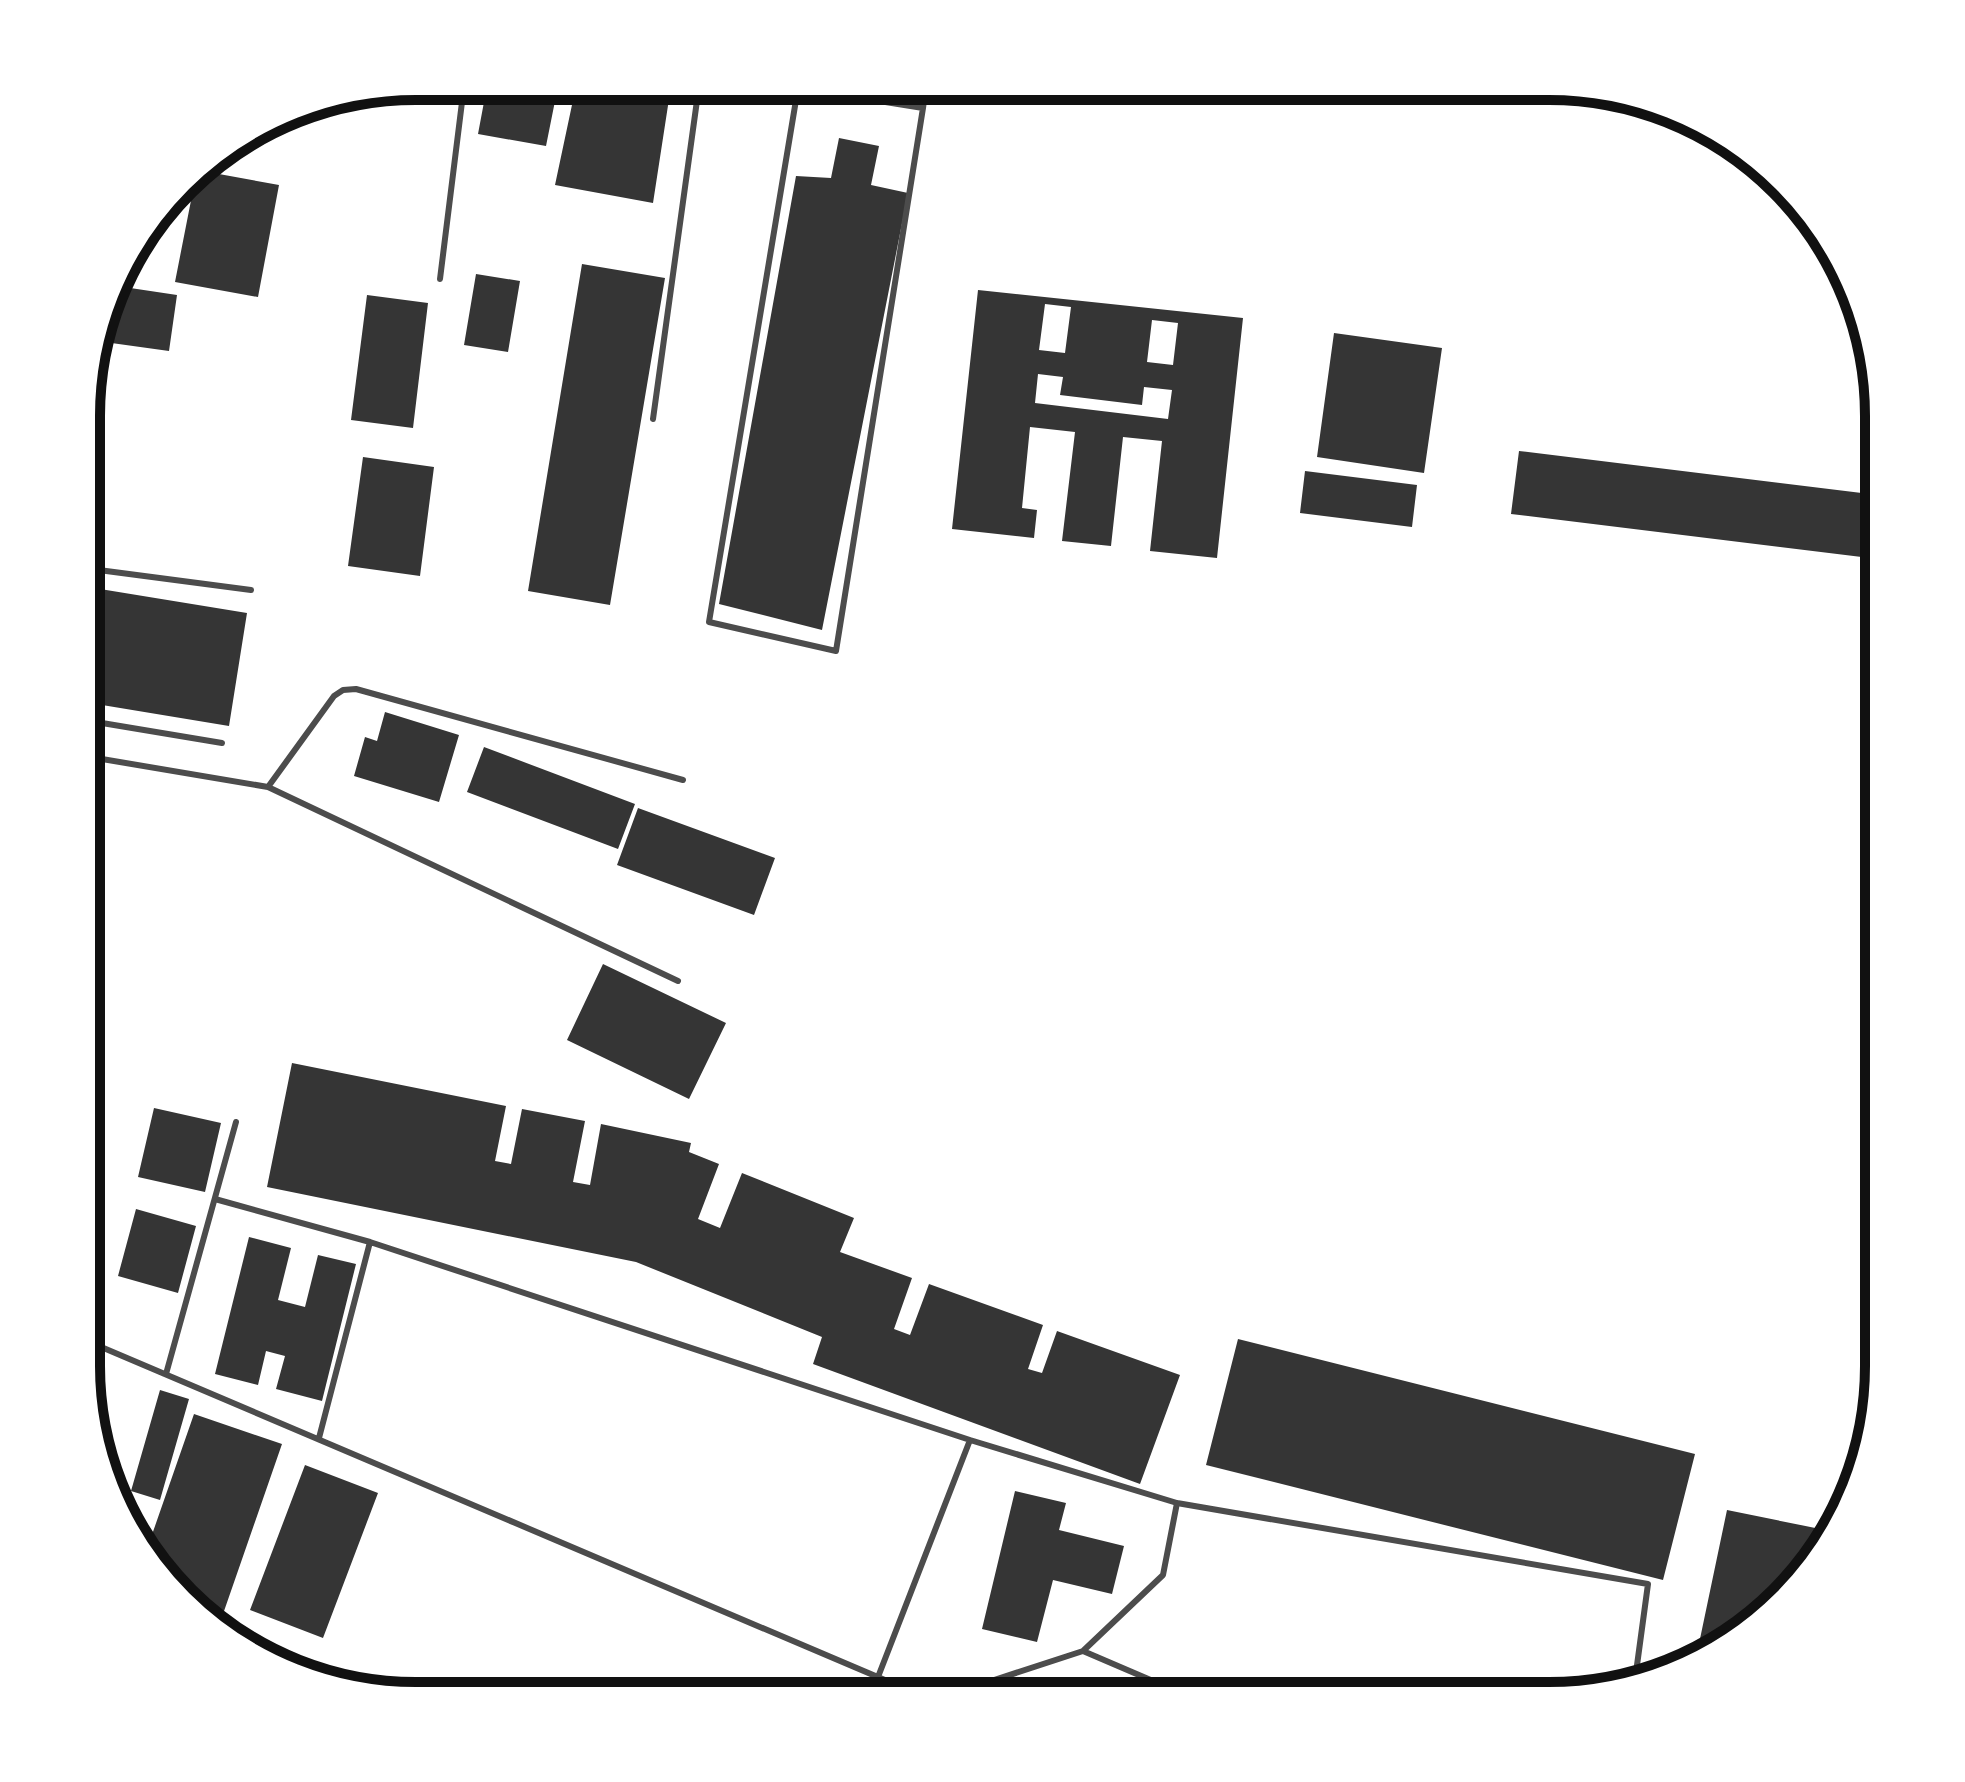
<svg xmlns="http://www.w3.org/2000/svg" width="1965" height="1782" viewBox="0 0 1965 1782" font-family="Lato,sans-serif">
	<rect width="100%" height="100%" fill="#fff"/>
	<path fill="#353535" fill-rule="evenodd" d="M487,86H558L546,146L478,134Z
		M576,86H671L653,203L555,185Z
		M839,138L879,146L871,185L908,193L822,630L719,604L796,176L831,178Z
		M197,170L279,185L258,297L175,282Z
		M582,264L665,278L610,605L528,591Z
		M476,274L520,281L508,352L464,345Z
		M117,286L177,295L169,351L97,341Z
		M978,290L1243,318L1217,558L1150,551L1162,441L1123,437L1111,546L1062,541L1075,432L1030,427L1022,508L1037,510L1034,538L952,529ZM1045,304L1071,307L1065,353L1039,350ZM1152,320L1178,323L1173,365L1147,362ZM1038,374L1063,377L1060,395L1142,405L1144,387L1172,390L1168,419L1035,403Z
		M367,295L428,303L413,428L351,420Z
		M1334,333L1442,348L1424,473L1317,457Z
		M1519,451L1878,495V559L1511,514Z
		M363,457L434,467L420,576L348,566Z
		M1305,471L1417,485L1412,527L1300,513Z
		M94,588L247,613L229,726L90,703L91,608Z
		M385,712L459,735L439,802L354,776L365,737L377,741Z
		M484,747L635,804L618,849L467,792Z
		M638,808L775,858L754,915L617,865Z
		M603,964L726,1023L689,1099L567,1040Z
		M292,1063L506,1106L495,1161L511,1164L522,1109L585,1121L573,1182L590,1185L601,1124L691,1143L689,1152L719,1164L698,1219L720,1228L742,1173L854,1218L840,1252L912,1278L894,1329L910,1335L929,1284L1043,1325L1028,1369L1042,1373L1057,1331L1180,1375L1140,1484L813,1364L822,1337L636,1262L267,1187Z
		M154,1108L221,1123L205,1192L138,1177Z
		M136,1209L196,1226L178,1293L118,1276Z
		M249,1237L291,1248L278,1300L305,1307L318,1255L356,1264L322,1401L276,1389L285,1356L266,1351L258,1385L215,1374Z
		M1238,1339L1695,1454L1663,1580L1206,1465Z
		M160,1390L189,1399L160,1500L131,1491Z
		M194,1414L282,1444L223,1614L195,1604L168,1584L147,1549Z
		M305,1465L378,1493L323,1638L250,1610Z
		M110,1488L126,1492L122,1509L111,1492Z
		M1015,1491L1066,1503L1059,1530L1124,1546L1112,1594L1053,1580L1037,1642L982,1629Z
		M1727,1510L1830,1531L1767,1614L1696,1658Z
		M1101,1683L1131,1696H1090Z"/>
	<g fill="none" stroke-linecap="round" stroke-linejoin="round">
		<path stroke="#4c4c4c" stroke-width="6" d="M923,108L798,88L709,622L836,651L923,108L926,86
			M440,279L464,86
			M653,419L699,86
			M91,569L251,590
			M90,721L222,743
			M90,757L268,787L334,696L343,690L356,689L683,780
			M268,787L678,981
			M215,1199L370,1242
			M87,1341L899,1686L985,1683L1083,1651L1163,1575L1177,1503
			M166,1374L236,1122
			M319,1438L370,1242L970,1440L878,1677
			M970,1440L1177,1503L1648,1584L1635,1680
			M1083,1651L1188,1696"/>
		<path stroke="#4c4c4c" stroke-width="14" d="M1517,87L1626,102"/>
	</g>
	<path d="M0 0H1965V1782H0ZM416 100H1549A316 316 0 0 1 1865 416V1366A316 316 0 0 1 1549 1682H416A316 316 0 0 1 100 1366V416A316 316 0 0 1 416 100Z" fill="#fff" fill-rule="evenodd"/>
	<path fill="none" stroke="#111" stroke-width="10" d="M416 100H1549A316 316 0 0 1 1865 416V1366A316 316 0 0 1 1549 1682H416A316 316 0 0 1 100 1366V416A316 316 0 0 1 416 100Z"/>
</svg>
